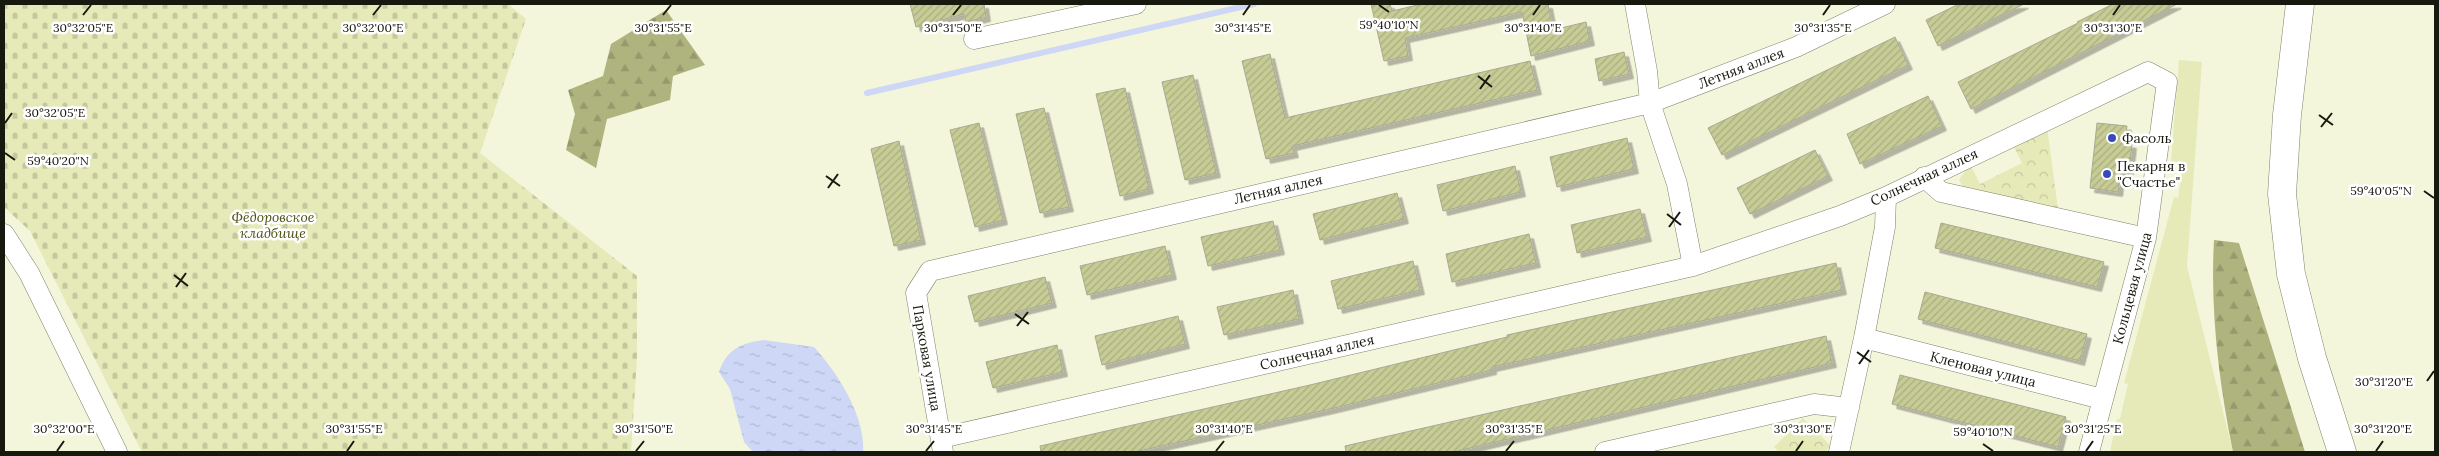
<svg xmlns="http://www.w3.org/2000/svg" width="2439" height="456" viewBox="0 0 2439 456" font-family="Lora,serif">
	<defs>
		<pattern id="forest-firs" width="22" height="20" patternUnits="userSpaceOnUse" patternTransform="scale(1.25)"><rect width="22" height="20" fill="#afb37e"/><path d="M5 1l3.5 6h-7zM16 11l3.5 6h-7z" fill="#96996c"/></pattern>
		<pattern id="cemetery-stones" width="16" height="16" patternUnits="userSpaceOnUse" patternTransform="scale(1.25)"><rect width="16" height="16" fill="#e6eab8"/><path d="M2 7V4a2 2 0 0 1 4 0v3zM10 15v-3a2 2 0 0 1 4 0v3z" fill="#c5c89d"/></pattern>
		<pattern id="park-crowns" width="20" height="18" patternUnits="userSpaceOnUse" patternTransform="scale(1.25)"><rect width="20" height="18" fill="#e6eab8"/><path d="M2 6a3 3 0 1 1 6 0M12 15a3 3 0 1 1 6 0" fill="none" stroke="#c5c89d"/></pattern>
		<pattern id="water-ripples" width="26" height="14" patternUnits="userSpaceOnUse" patternTransform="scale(1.25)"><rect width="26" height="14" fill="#ced8f6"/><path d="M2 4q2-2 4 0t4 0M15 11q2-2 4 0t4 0" fill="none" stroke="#b0b9d2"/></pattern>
		<pattern id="building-hatch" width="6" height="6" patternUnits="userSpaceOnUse" patternTransform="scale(1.25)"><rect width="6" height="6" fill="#c7cb95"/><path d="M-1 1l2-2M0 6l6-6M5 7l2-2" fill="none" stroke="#aaae7f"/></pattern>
		<filter id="shadow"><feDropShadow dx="4.5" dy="4.5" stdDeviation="0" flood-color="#0004"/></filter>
	</defs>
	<rect width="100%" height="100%" fill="#f3f6db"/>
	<path fill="#e6eab8" d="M2179,60L2202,62L2187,266L2233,452H2110L2117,419H2120L2128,384L2124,383L2174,197L2178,198L2183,165L2171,162Z
		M1970,164L1980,184L1978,193L1965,191L1959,180Z"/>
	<path fill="url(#forest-firs)" d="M666,10L705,65L673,76L670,100L607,119L596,168L566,150L575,114L568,90L603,76L611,44Z
		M2214,240L2239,243L2305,452H2233C2219,383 2210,311 2214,240Z"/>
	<path fill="url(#cemetery-stones)" d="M4,4H508L526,19L480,153L637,276V358L631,452H142L30,231L4,207Z"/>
	<path fill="url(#park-crowns)" d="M2047,127L2058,209L1978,193L1980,184L2022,163L2012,143Z
		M1803,418L1831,446L1825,452H1779L1774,447Z"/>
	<path fill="url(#water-ripples)" d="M764,340L814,347C837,372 866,417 863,452H753L744,442L730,389L719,372C727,349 741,343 764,340Z"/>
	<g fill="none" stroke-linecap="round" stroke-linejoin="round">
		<path stroke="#ced8f6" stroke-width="6" d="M867,93L1254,4"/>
	</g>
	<path fill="url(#building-hatch)" stroke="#a8aa92" filter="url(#shadow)" d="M910,4H984L986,17L966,22L964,14L916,27Z
		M1371,4H1390L1392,11L1422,4H1548L1553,30L1586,22L1590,41L1531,56L1522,12L1405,38L1408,56L1384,61Z
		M1959,4H2024L1938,46L1926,20Z
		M2113,4H2177L1971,109L1958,82L2078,23L2077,22Z
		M1895,37L1908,65L1722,155L1708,128Z
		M1624,52L1629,74L1599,81L1595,59Z
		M1270,54L1285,118L1530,61L1537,90L1292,146L1294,153L1266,159L1242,61Z
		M1193,75L1216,173L1185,180L1162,82Z
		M1125,88L1149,189L1120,196L1096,94Z
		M1928,96L1942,126L1860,164L1847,134Z
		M1044,108L1069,207L1040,213L1016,114Z
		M979,123L1003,220L975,227L950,130Z
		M2097,123L2127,126L2125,143L2132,144L2129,170H2121L2118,192L2090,188Z
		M1627,138L1634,169L1557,187L1550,157Z
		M899,141L921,240L894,246L871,149Z
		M1815,150L1828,176L1750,214L1737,188Z
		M1515,166L1521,192L1443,211L1437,185Z
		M1397,193L1404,219L1320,240L1313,214Z
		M1640,209L1647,237L1577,253L1571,225Z
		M1273,221L1280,250L1208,266L1201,237Z
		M1941,223L2104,262L2097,287L1935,248Z
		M1529,234L1536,263L1452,282L1446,254Z
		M1165,246L1172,275L1087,295L1080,266Z
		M1413,261L1420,290L1338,309L1331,281Z
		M1836,263L1842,290L1492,367V370L1330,409L1134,452H1041L1040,446L1310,385L1507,337V335Z
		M1045,277L1052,303L975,322L968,296Z
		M1293,290L1299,319L1224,335L1217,307Z
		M1925,292L2087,334L2080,361L1918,319Z
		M1178,316L1185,344L1102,365L1095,336Z
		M1826,336L1832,363L1453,452H1346L1345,446Z
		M1057,345L1063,372L993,388L986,362Z
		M1900,375L2066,417L2058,447L1892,404Z"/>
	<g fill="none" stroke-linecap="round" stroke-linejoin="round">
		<defs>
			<path id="minor" d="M1635,4L1647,71L1650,103L1677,184L1693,266
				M974,39L1136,4
				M1924,177L1941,192L2146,238
				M4,234L29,273L117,452
				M1864,338L2102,399
				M941,438L1693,266L1840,216L1886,197L2148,72L2167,82L2146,238L2089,452
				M943,452L916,293L930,271L1650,103L1796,47L1885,4
				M1605,452L1814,404L1849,408
				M1839,452L1864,338L1885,227L1886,197"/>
			<path id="secondary" d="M2300,4L2287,115L2282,194L2291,274L2312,358L2342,452"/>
		</defs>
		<use href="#minor" stroke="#7f816a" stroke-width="21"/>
		<use href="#secondary" stroke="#7f816a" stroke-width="29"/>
		<use href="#minor" stroke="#fff" stroke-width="20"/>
		<use href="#secondary" stroke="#fff" stroke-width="28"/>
	</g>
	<path fill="none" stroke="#17180e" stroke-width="2" d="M1379,5L1389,12M83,15L91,5M373,15L381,5M663,15L671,5M953,15L961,5M1243,15L1250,5M1533,15L1540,5M1823,15L1830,5M2113,15L2120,5M1478,76L1492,87M1480,89L1490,75M2319,115L2333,125M5,123L12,113M2321,127L2332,113M5,153L15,160M826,176L840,186M828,188L838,174M2424,191L2434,198M1667,214L1681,225M1669,227L1680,212M174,275L188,286M176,287L186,273M1015,314L1029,324M1017,326L1028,312M1857,352L1871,362M1859,364L1869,350M2427,381L2434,371M1983,444L1993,451M57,451L64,441M347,451L354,441M636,451L644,441M926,451L934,441M1216,451L1224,441M1506,451L1514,441M1796,451L1803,441M2086,451L2093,441M2376,451L2383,441"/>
	<g fill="#374abc" stroke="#fff" stroke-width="2">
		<circle cx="2112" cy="138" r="5"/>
		<circle cx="2107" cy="174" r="5"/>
	</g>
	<g text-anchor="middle" stroke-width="5" stroke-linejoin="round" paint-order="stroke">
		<g font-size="14" fill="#17180e" stroke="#fff">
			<text transform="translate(1741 68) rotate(-21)" y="5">Летняя аллея</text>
			<text transform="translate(1924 177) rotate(-25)" y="5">Солнечная аллея</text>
			<text transform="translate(1278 189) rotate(-13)" y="5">Летняя аллея</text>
			<text transform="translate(2132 288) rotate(-75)" y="5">Кольцевая улица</text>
			<text transform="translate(1317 352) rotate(-13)" y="5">Солнечная аллея</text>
			<text transform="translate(927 358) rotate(80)" y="5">Парковая улица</text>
			<text transform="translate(1983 369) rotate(14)" y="5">Кленовая улица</text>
		</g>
		<g font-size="14" fill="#17180e" stroke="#fff" text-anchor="start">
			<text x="2122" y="143">Фасоль</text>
			<text x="2117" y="171">Пекарня в<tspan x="2117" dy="16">"Счастье"</tspan></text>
		</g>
		<g font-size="14" font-style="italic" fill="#4f5114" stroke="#fff">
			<text x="273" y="222">Фёдоровское<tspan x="273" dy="16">кладбище</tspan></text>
		</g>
	</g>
	<g font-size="12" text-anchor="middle" fill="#17180e" stroke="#fff" stroke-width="5" stroke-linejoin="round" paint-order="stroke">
		<text x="1389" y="29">59°40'10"N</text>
		<text x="663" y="32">30°31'55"E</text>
		<text x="1533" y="32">30°31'40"E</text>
		<text x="83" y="32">30°32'05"E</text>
		<text x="373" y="32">30°32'00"E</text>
		<text x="953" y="32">30°31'50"E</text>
		<text x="1243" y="32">30°31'45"E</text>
		<text x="1823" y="32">30°31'35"E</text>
		<text x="2113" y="32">30°31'30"E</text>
		<text x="55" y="117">30°32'05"E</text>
		<text x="58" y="165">59°40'20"N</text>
		<text x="2381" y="195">59°40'05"N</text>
		<text x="2384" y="386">30°31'20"E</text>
		<text x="64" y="433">30°32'00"E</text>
		<text x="354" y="433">30°31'55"E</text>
		<text x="644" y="433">30°31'50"E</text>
		<text x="934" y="433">30°31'45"E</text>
		<text x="1224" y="433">30°31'40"E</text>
		<text x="1514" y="433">30°31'35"E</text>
		<text x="1803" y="433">30°31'30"E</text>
		<text x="2093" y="433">30°31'25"E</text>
		<text x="2383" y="433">30°31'20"E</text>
		<text x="1983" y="436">59°40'10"N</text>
	</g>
	<rect width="2439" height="456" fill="none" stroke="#17180e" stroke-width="10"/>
</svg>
